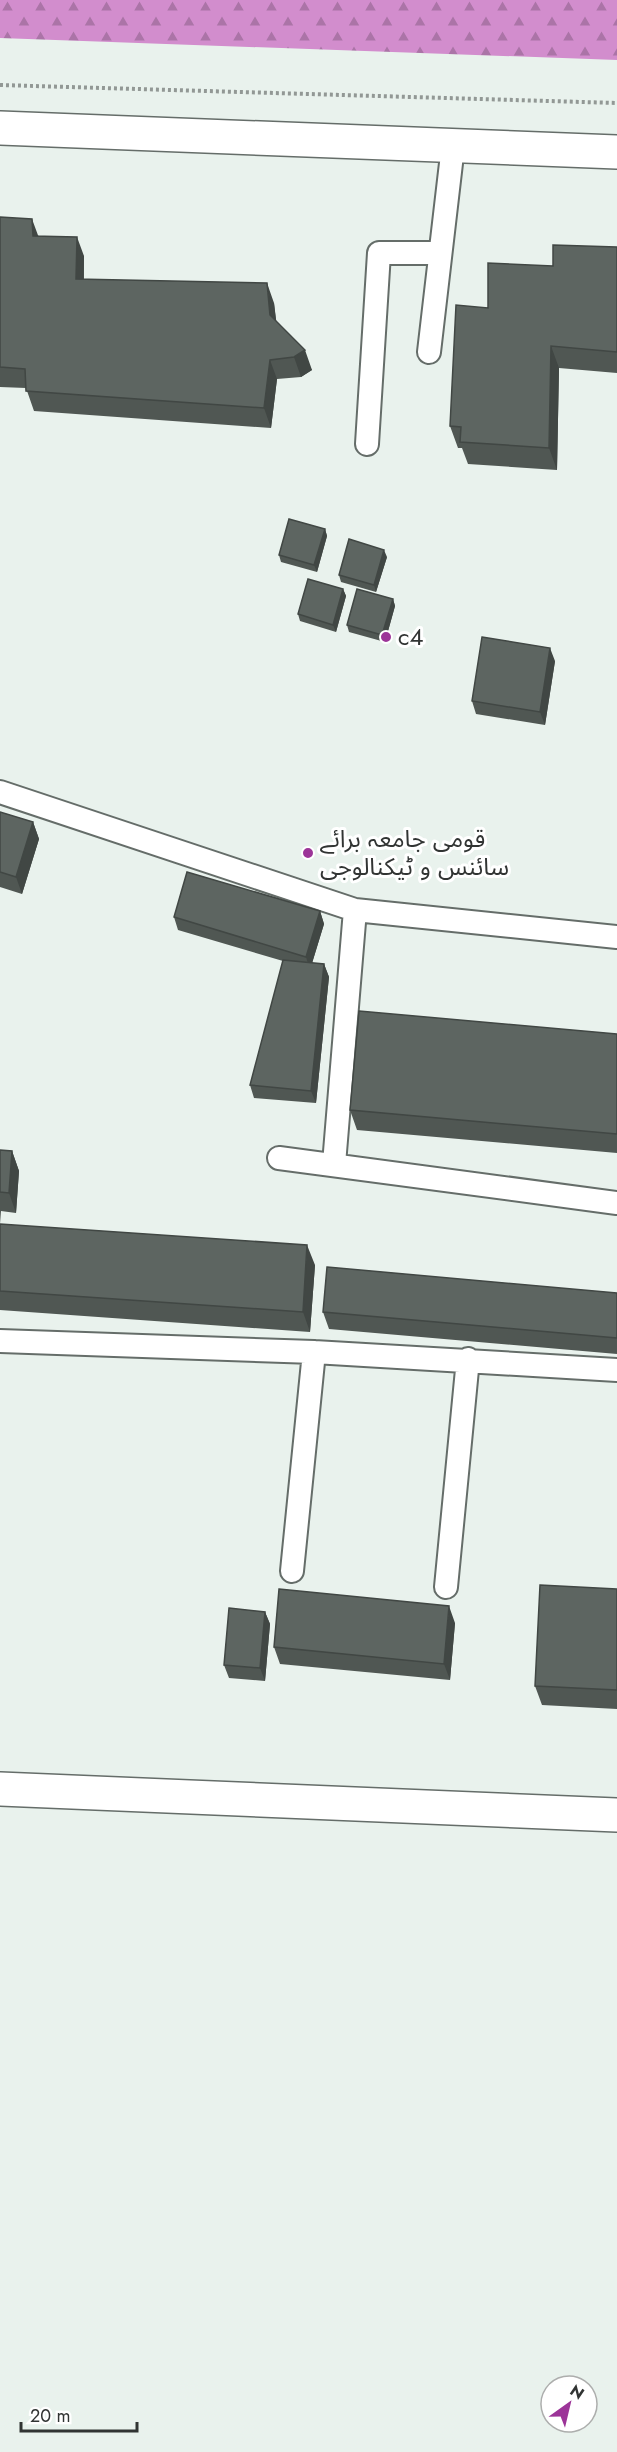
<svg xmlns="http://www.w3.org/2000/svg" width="617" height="2452" viewBox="0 0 617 2452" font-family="Jost,'Noto Sans Arabic',sans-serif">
	<defs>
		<pattern id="forest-firs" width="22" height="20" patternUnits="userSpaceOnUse" patternTransform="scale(1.5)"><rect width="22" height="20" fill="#d28dcd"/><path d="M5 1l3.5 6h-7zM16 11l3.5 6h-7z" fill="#ab74a7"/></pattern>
	</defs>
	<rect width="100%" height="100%" fill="#e9f2ed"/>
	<path fill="url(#forest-firs)" d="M0,0H617V60L0,38Z"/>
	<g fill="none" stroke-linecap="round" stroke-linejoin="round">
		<defs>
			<path id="service" d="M429,352L453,146
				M367,444L379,253H440
				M0,792L355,910L617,937
				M279,1158L617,1203
				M334,1164L355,910
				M0,1341L314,1352L617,1370
				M292,1571L314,1352
				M446,1587L468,1359"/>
			<path id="minor" d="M0,128L617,152
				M0,1789L617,1815"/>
		</defs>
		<use href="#service" stroke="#656d69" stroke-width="26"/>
		<use href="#minor" stroke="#656d69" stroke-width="36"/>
		<path stroke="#929895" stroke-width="4" stroke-dasharray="3 3" stroke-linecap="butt" d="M0,85L617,103"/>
		<use href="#service" stroke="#fff" stroke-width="22"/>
		<use href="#minor" stroke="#fff" stroke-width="33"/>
	</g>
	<path fill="#505753" d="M0,217L39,236L84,256V279L274,303L276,321L312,370L301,377L277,379L271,428L34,411L26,388L0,387Z
		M617,247V373L559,368L557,470L468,464L462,448H458L450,426L488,308Z
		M325,529L327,536L317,572L281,562L279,555Z
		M387,557L376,592L341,582L339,575Z
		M343,589L346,596L336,632L300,621L298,614Z
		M393,599L395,606L385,642L349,632L347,625Z
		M555,661L545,725L476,714L472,701Z
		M0,812L33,822L39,839L22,894L0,887Z
		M320,911L324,924L312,963L324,964L329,977L316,1103L254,1098L250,1085L283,961L178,930L174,917Z
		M617,1034V1153L357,1130L350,1110Z
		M0,1150L12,1151L19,1171L16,1213L1,1211L0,1224L315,1265L310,1332L0,1310Z
		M617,1293V1354L329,1329L323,1312Z
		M617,1589V1709L542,1705L535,1686Z
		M265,1612L270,1624L265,1681L229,1678L224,1665Z
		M455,1623L450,1680L280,1664L274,1647Z"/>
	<path fill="#414744" d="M32,219L39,238L33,236Z
		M77,237L84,256L83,298L76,279Z
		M267,283L274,303L278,335L270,315Z
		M551,346L559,368L557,470L549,448Z
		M305,350L312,370L301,377L294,357Z
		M270,360L277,379L271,428L264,408Z
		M325,529L327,536L317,572L314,565Z
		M384,550L387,557L376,592L374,585Z
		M343,589L346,596L336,632L333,625Z
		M393,599L395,606L385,642L382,635Z
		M550,648L555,661L545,725L540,712Z
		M33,822L39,839L22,894L16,877Z
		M320,911L324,924L310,970L306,957Z
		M324,964L329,977L316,1103L311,1091Z
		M12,1151L19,1171L16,1213L9,1193Z
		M307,1245L315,1265L310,1332L303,1312Z
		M449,1606L455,1623L450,1680L444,1664Z
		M265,1612L270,1624L265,1681L260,1668Z"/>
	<path fill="#5d6561" stroke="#414744" stroke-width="1.5" d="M0,217L32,219L33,236L77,237L76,279L267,283L270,315L305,350L294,357L270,360L264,408L26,391L25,369L0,367Z
		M553,245L617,247V352L551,346L549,448L460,442L461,427L450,426L456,305L488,308V263L553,266Z
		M289,519L325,529L314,565L279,555Z
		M349,539L384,550L374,585L339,575Z
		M308,579L343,589L333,625L298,614Z
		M357,589L393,599L382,635L347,625Z
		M482,637L550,648L540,712L472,701Z
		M0,812L33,822L16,877L0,872Z
		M187,872L320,911L306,957L174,917Z
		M283,960L324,964L311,1091L250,1085Z
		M359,1011L617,1034V1134L350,1110Z
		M0,1150L12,1151L9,1193L0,1192Z
		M0,1224L307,1245L303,1312L0,1291Z
		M327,1267L617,1293V1338L323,1312Z
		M540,1585L617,1589V1690L535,1686Z
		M279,1589L449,1606L444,1664L274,1647Z
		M229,1608L265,1612L260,1668L224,1665Z"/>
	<g fill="#9c3498" stroke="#fff" stroke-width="2">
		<circle cx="386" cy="637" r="6"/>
		<circle cx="308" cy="853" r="6"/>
	</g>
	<g text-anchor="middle" stroke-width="6" stroke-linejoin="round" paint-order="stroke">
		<g font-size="24" fill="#313433" stroke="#fff" text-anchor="start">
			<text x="398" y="645">c4</text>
			<text x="320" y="847">قومی جامعہ برائے<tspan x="320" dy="28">سائنس و ٹیکنالوجی</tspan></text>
		</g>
	</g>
	<g transform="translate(569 2404) rotate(34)"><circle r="28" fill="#ffffff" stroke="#adaead" stroke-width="1.5"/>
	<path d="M0-4.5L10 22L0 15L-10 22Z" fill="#9c3498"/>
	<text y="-9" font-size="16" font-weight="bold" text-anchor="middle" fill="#313433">N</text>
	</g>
	<path d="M21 2422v9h116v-9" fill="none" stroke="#313433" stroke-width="3"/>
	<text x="30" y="2422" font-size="18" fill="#313433" stroke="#ffffff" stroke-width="4.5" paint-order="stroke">20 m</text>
</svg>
